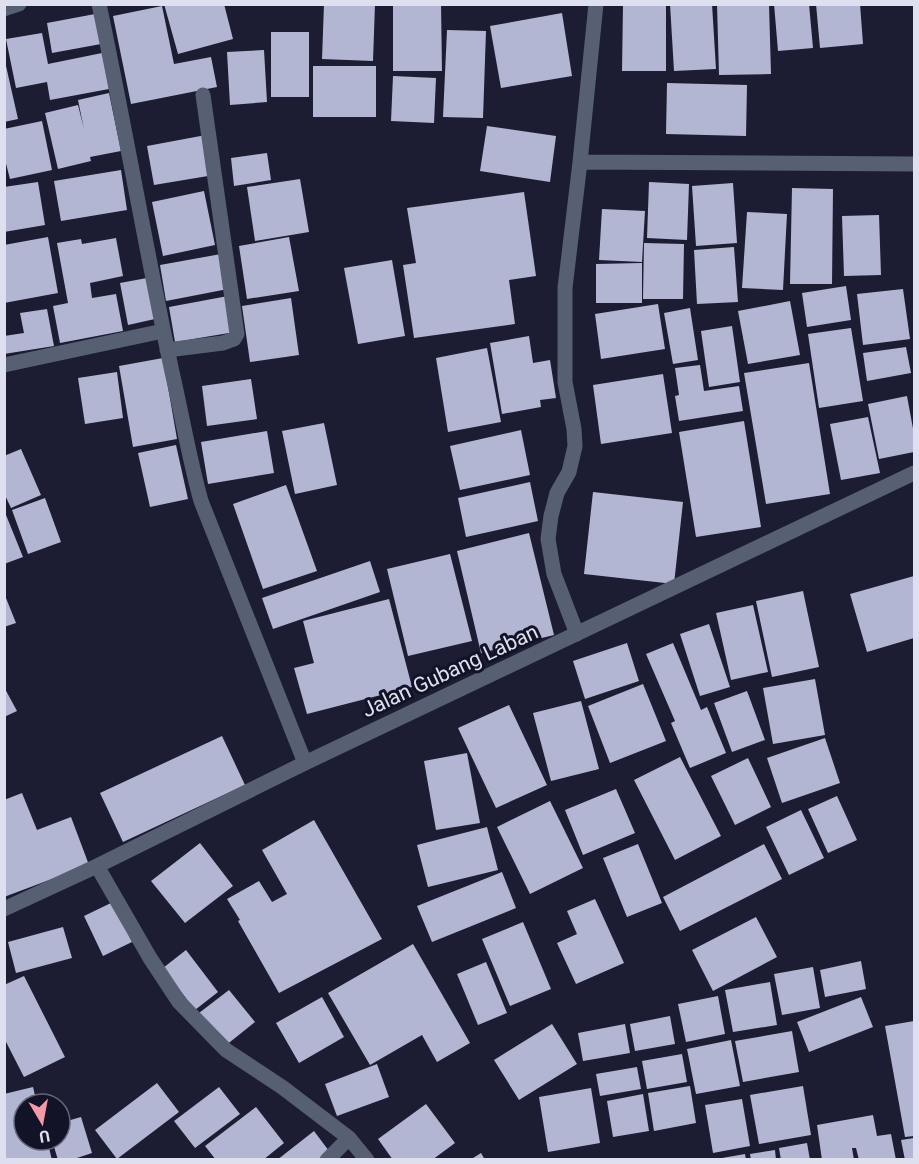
<svg xmlns="http://www.w3.org/2000/svg" width="919" height="1164" viewBox="0 0 919 1164" font-family="Roboto,sans-serif">
	<rect width="100%" height="100%" fill="#1c1d32"/>
	<path fill="#b3b6d2" d="M164,4H224L233,39L178,54Z
		M324,4H375L373,61L322,59Z
		M393,4H441L442,71H393Z
		M670,4H712L716,69L674,71Z
		M717,4H769L771,74L719,75Z
		M774,4H809L813,48L778,51Z
		M816,4H860L863,44L820,48Z
		M623,5H666V71H622Z
		M162,6L174,64L211,57L217,87L131,104L113,16Z
		M562,13L572,76L501,88L490,26Z
		M95,14L101,44L52,53L47,23Z
		M447,30L486,31L483,118L443,117Z
		M271,32H309V97H271Z
		M42,33L48,64L102,53L109,89L50,100L47,82L16,88L6,39Z
		M264,50L267,102L230,105L227,52Z
		M4,57L18,119L4,122Z
		M313,66H376V117H313Z
		M393,76L436,78L434,123L391,121Z
		M667,83L747,85L746,136L666,134Z
		M109,93L121,151L90,157L91,161L58,169L45,113L78,105L84,129L78,100Z
		M42,121L52,170L10,179L4,156V129Z
		M487,126L556,136L550,182L480,171Z
		M206,135L214,175L154,185L147,146Z
		M267,153L271,180L234,186L231,158Z
		M121,170L127,210L61,221L54,181Z
		M300,179L309,232L255,241L247,187Z
		M38,182L45,225L4,232V187Z
		M649,182L689,184L687,240L647,238Z
		M733,183L737,243L696,246L692,186Z
		M792,188L833,189L832,284H790Z
		M204,191L215,245L163,256L152,202Z
		M524,192L536,276L509,280L515,324L414,338L403,265L416,263L407,208Z
		M602,209L645,211L642,262L599,260Z
		M747,212L787,214L783,290L742,288Z
		M879,215L881,275L844,276L842,216Z
		M48,237L58,293L4,303V245Z
		M289,237L299,291L247,299L239,246Z
		M116,238L123,276L90,283L92,298L116,294L123,331L60,343L53,306L68,303L57,243L81,239L82,244Z
		M644,243L684,244L683,299H643Z
		M734,247L738,302L697,304L694,250Z
		M221,254L228,289L166,301L160,265Z
		M392,260L405,336L358,344L344,268Z
		M642,263V303H596V264Z
		M147,278L155,319L128,325L120,283Z
		M846,286L851,320L807,327L802,293Z
		M903,289L910,339L863,345L857,294Z
		M228,296L235,332L175,342L169,307Z
		M291,298L299,355L250,362L242,306Z
		M790,301L800,355L748,364L738,311Z
		M658,304L665,349L601,359L595,314Z
		M690,308L698,360L673,364L664,313Z
		M47,309L54,346L4,354V336L24,333L20,313Z
		M732,326L740,382L709,387L701,331Z
		M851,328L863,401L819,408L808,334Z
		M529,336L533,363L550,360L556,398L540,400L541,407L502,414L490,343Z
		M906,347L911,373L867,381L863,353Z
		M487,348L501,422L448,432L436,358Z
		M163,358L177,439L133,447L119,366Z
		M809,363L830,494L766,504L744,373Z
		M700,365L704,391L739,386L743,411L679,421L675,396L679,395L675,368Z
		M117,372L123,418L85,424L78,378Z
		M663,374L672,433L601,444L593,385Z
		M251,379L257,419L207,426L202,386Z
		M907,396L914,434V452L879,459L868,404Z
		M868,417L880,473L841,480L830,424Z
		M744,421L761,527L696,537L679,432Z
		M324,423L337,485L295,494L282,431Z
		M521,430L530,475L460,490L450,446Z
		M267,431L274,473L208,484L201,442Z
		M176,445L188,499L150,507L138,453Z
		M21,449L41,495L11,508L4,493V456Z
		M530,482L538,521L466,537L458,498Z
		M286,485L317,571L263,589L233,504Z
		M593,492L683,502L674,584L584,574Z
		M45,498L61,542L28,554L12,510Z
		M4,510L23,557L4,564Z
		M529,533L554,635L481,653L457,551Z
		M450,554L472,641L408,656L387,569Z
		M370,561L380,592L273,629L262,598Z
		M914,576V638L867,652L850,594Z
		M803,591L819,667L772,677L756,601Z
		M4,593L16,623L4,627Z
		M389,599L412,687L307,714L294,668L314,663L303,621Z
		M753,605L768,672L731,680L716,613Z
		M709,624L730,687L700,696L680,634Z
		M627,643L639,681L585,699L573,661Z
		M673,643L701,710L707,707L726,753L690,768L671,723L675,721L646,654Z
		M815,679L825,735L773,744L763,688Z
		M643,684L666,741L610,763L588,706Z
		M4,687L17,711L4,717Z
		M747,691L765,740L732,752L714,703Z
		M581,701L599,769L551,781L533,713Z
		M509,705L547,785L496,808L458,728Z
		M222,736L245,785L123,842L100,793Z
		M825,738L840,783L782,803L767,758Z
		M467,753L480,823L436,830L424,761Z
		M680,757L721,836L675,860L634,780Z
		M748,758L771,807L735,825L711,776Z
		M616,789L635,833L583,855L565,810Z
		M22,793L37,830L71,817L89,865L4,897V800Z
		M837,796L857,840L828,853L808,809Z
		M550,801L583,868L530,894L497,827Z
		M801,810L824,858L789,875L766,827Z
		M314,820L382,939L279,993L238,921L240,920L227,899L259,881L272,902L287,894L262,850Z
		M487,827L498,870L428,887L417,845Z
		M200,843L233,886L185,923L151,881Z
		M638,844L662,903L627,917L603,858Z
		M764,844L782,879L680,931L663,897Z
		M502,872L516,908L432,942L417,906Z
		M595,899L624,963L576,984L557,943L577,934L567,911Z
		M113,902L132,942L103,956L84,916Z
		M756,917L777,957L713,991L692,950Z
		M523,922L551,989L510,1006L482,939Z
		M63,927L72,958L16,973L8,942Z
		M413,944L470,1043L437,1062L422,1035L370,1065L328,993Z
		M186,950L218,992L195,1010L163,968Z
		M861,961L866,989L825,997L820,970Z
		M486,962L507,1013L478,1025L457,974Z
		M813,967L820,1008L782,1015L774,974Z
		M24,976L65,1057L24,1077L4,1038V985Z
		M770,982L777,1025L733,1032L725,990Z
		M229,990L255,1022L225,1046L199,1013Z
		M718,996L725,1034L686,1042L678,1004Z
		M322,997L344,1037L299,1063L276,1023Z
		M861,997L873,1027L809,1052L797,1022Z
		M670,1016L675,1044L635,1051L630,1024Z
		M914,1021V1136L905,1137L885,1026Z
		M552,1024L577,1064L519,1100L494,1060Z
		M625,1024L630,1053L583,1061L578,1033Z
		M792,1031L799,1072L743,1082L735,1041Z
		M731,1040L740,1086L696,1094L687,1049Z
		M682,1054L687,1082L647,1089L642,1061Z
		M377,1064L389,1097L337,1116L325,1084Z
		M637,1067L641,1089L600,1096L596,1074Z
		M157,1083L179,1112L117,1159L95,1130Z
		M690,1086L696,1123L654,1131L648,1093Z
		M803,1086L811,1135L759,1144L750,1095Z
		M33,1087L37,1104H24V1140H47L52,1160H4V1094Z
		M219,1087L240,1114L195,1148L174,1121Z
		M591,1088L600,1143L548,1152L539,1097Z
		M643,1094L649,1131L613,1137L607,1101Z
		M742,1099L750,1146L713,1153L705,1105Z
		M426,1104L455,1143L432,1160H393L378,1139Z
		M256,1107L284,1143L263,1160H216L205,1146Z
		M873,1115L877,1136L891,1134L896,1160H859L856,1148H852L854,1160H822L817,1125Z
		M81,1117L92,1153L71,1160H58L52,1140H60V1123Z
		M314,1131L329,1151L318,1160H277Z
		M914,1138V1160H905L901,1140Z
		M807,1143L810,1160H781L779,1148Z
		M775,1150L776,1160H751L750,1154Z
		M481,1153L485,1160H470Z
		M745,1154L746,1160H722V1158Z"/>
	<g fill="none" stroke-linecap="round" stroke-linejoin="round">
		<path stroke="#575f72" stroke-width="15" d="M99,4C125,127 146,250 172,372C182,415 189,458 201,501L305,763
			M4,9L19,4
			M580,162L914,164
			M167,350L223,343L234,339L237,334L203,95
			M4,365L163,331
			M577,634L554,574L548,539L551,516L557,493L569,472L575,446L574,429L565,382V288L580,162L596,4
			M97,866L150,958L179,1002L226,1050L282,1087L349,1138L367,1160
			M4,909L97,866L305,763L914,473
			M327,1160L349,1138"/>
	</g>
	<g text-anchor="middle" stroke-width="6" stroke-linejoin="round" paint-order="stroke">
		<g font-size="21" fill="#dee0ef" stroke="#131328">
			<text transform="translate(450 671) rotate(-25)" y="7">Jalan Gubang Laban</text>
		</g>
	</g>
	<rect width="919" height="1164" fill="none" stroke="#dee0ef" stroke-width="12"/>
	<g transform="translate(42 1122) rotate(170)"><circle r="28" fill="#131328" stroke="#646578" stroke-width="1.5"/>
	<path d="M0-4.5L10 22L0 15L-10 22Z" fill="#f39aa9"/>
	<text y="-9" font-size="16" font-weight="bold" text-anchor="middle" fill="#dee0ef">U</text>
	</g>
</svg>
